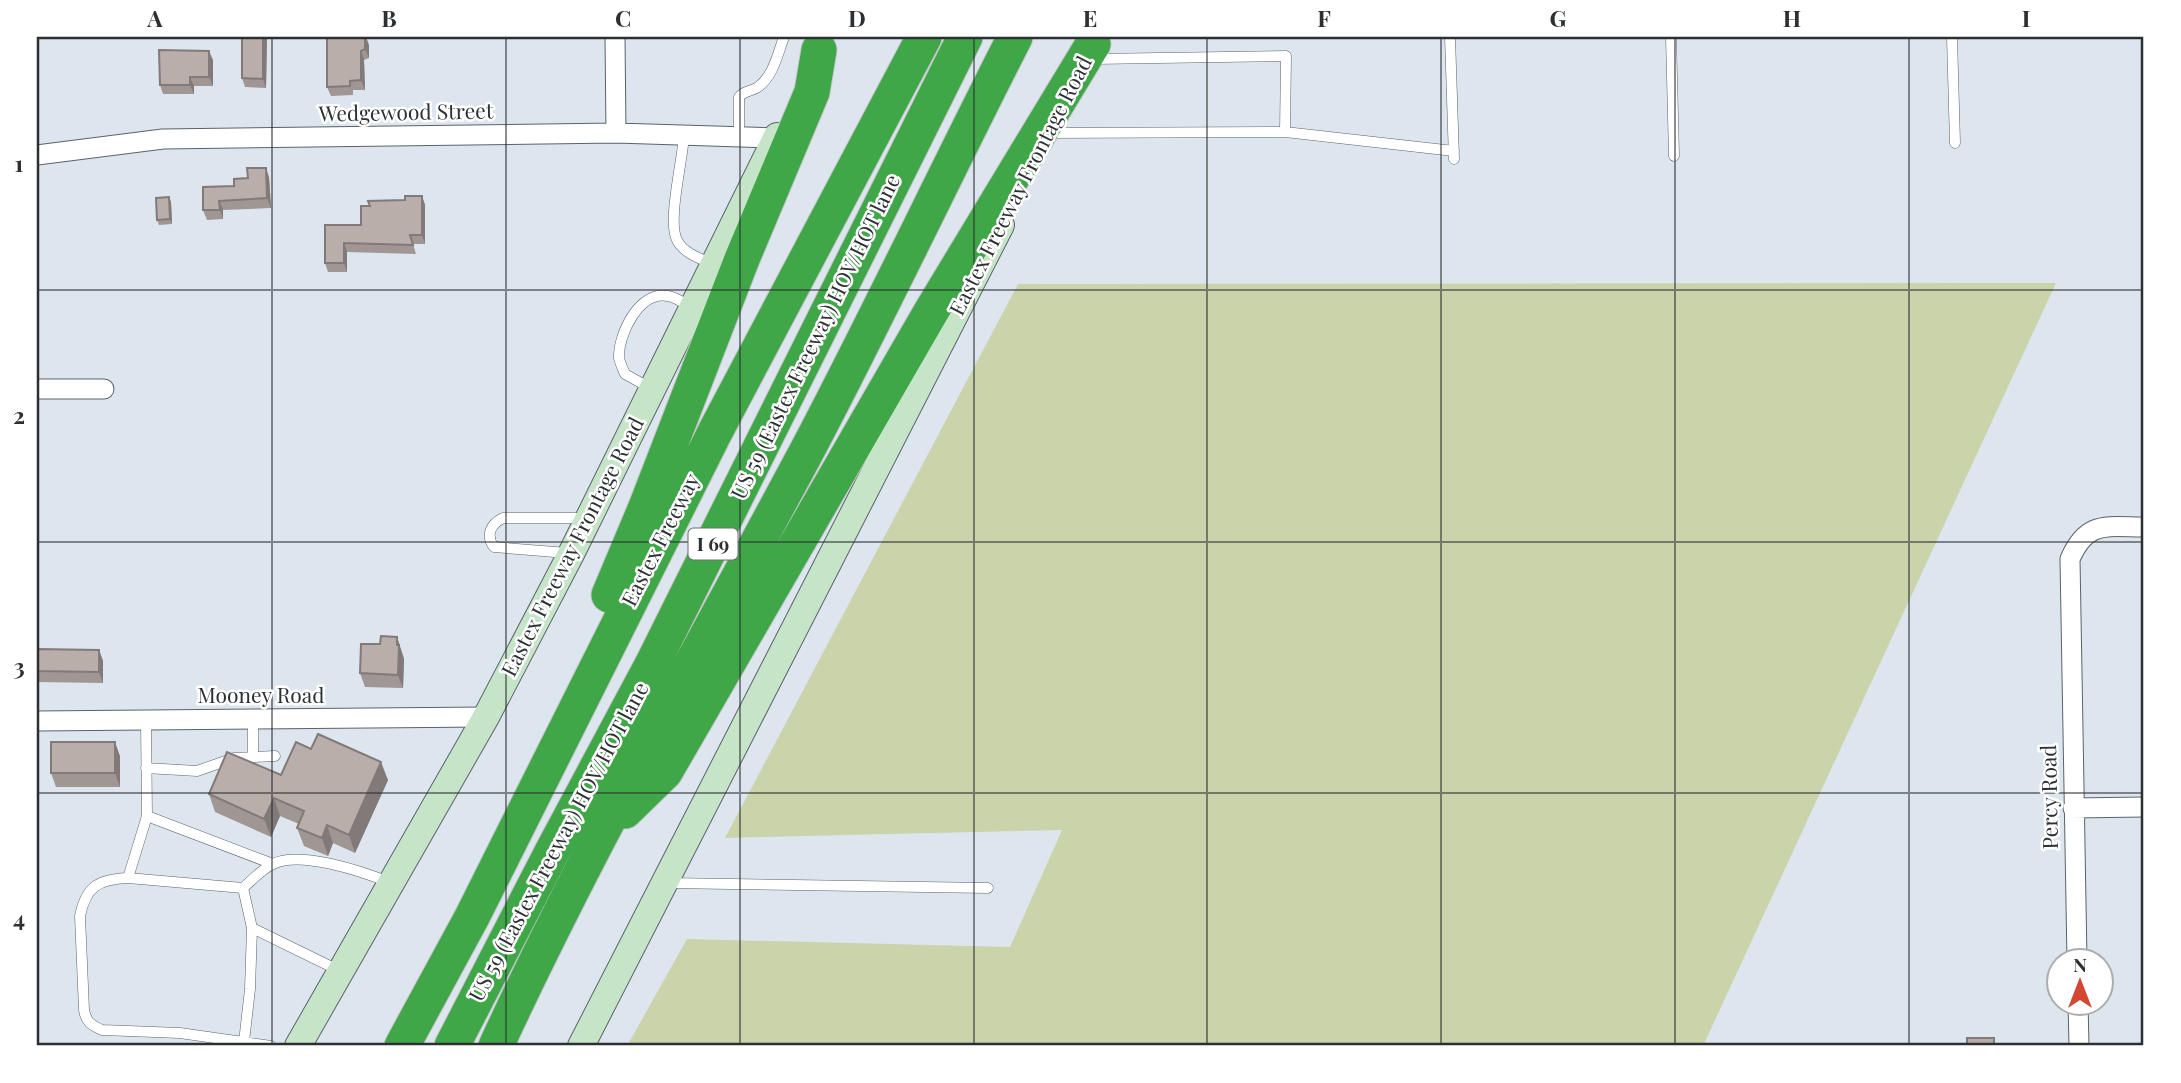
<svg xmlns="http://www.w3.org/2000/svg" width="2181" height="1083" viewBox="0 0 2181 1083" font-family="'Playfair Display',serif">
	<rect width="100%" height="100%" fill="#dde6ef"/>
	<path fill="#cad3aa" d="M2056,283L1703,1046H627L687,939L1010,947L1062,830L725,838L1018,284Z"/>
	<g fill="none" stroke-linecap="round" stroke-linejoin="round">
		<defs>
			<path id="lane" d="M1450,37L1454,159
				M1671,37L1674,156
				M1952,37L1955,143
				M1285,132L1454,151
				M1049,133L1285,132L1286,56L1094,59
				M684,135C683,159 667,221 677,240C683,253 701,259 713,264
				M739,137V97C745,90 751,92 758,87C773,77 778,53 784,37
				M652,389L625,374C623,369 620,363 619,358C618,335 639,290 668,296C676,297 685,304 692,308
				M567,553L494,547C485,535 491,524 503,518H585
				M146,719L147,816L273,864
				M253,719V757
				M146,768L197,771L234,758L275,756
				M128,878L147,816
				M667,883L988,888
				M243,888L128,878C99,879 86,886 80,916L84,1010C86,1022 91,1025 102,1030L180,1033L271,1046
				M340,971L252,928L243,888C252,880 262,869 273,864C300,850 364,872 391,883
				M244,1042L250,989L252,928"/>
			<path id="street" d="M615,37L616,133
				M37,155L163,139L616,133L776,138
				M37,389H104
				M37,721L486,717
				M2073,808L2144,807
				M2077,960L2070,559C2087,520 2106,527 2144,527
				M2078,1002L2079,1046"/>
			<path id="secondary" d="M298,1046L486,717L571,554L777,136
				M581,1046L1001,225"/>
			<path id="highway" d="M609,595L646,507L742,259L812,92L819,50
				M625,811L665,772L932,310L1093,44
				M402,1046L472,917L715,432L924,37
				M452,1046L553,850L653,663L965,37
				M496,1046C591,841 704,644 810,445C881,310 946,172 1015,37"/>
		</defs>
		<use href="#lane" stroke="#5b626a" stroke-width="11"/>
		<use href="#street" stroke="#5b626a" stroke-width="21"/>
		<use href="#secondary" stroke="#5b626a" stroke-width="28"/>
		<use href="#highway" stroke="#c4c5c6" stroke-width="37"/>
		<use href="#lane" stroke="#fff" stroke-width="10"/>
		<use href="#street" stroke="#fff" stroke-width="19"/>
		<use href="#secondary" stroke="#c6e5c8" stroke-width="26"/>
		<use href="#highway" stroke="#40a749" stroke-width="35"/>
	</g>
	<path fill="#a09693" d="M242,37H267L266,88L245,87L242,78Z
		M327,37L369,45V58L364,60L365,90H353V95L331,96L327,87Z
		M213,60V86H194V94H163L160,85Z
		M269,177L271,208L223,210V219L207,220L203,210L234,186Z
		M422,196L425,205V244H413L416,254L347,252V272H328L325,263L361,225L370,206L405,200Z
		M171,202L172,224L159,225L157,220Z
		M397,637L404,659L403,688L365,687L360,673L380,644Z
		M37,649L99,650L103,661V683L37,682Z
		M311,749L388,780L355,853L333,843L328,856L304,846L297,828L299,824L280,816L271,837L215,812L209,794L281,775Z
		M120,756V787H56L51,773Z"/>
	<path fill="#827a78" d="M263,37H267L266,88L263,79Z
		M366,37L369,45V58L365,49Z
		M209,51L213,60V86L209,77Z
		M361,51L364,60L365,90L361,80Z
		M190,77L194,86V94L190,85Z
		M266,168L269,177L271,208L267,198Z
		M422,196L425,205V244L422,235Z
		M169,197L171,202L172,224L170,219Z
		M219,201L223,210V219L220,210Z
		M344,243L347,252V272L344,263Z
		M397,637L404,659L403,688L398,675Z
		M99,650L103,661V683L99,672Z
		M115,742L120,756V787L115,773Z
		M381,762L388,780L355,853L349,835Z
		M274,798L280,816L271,837L264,819Z
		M327,825L333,843L328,856L322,838Z"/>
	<path fill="#baaeab" stroke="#827a78" stroke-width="2" d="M242,37H263V79L242,78Z
		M327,37H365V49L361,51V80L350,81V86L327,87Z
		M159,50L209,51V77H190V85H160Z
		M247,168H266L267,198L219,201L220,210H203V187L234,186V179L248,178Z
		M405,196H422V235H410L413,245L344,243V263H325V225H361V206H370L368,201L405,200Z
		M169,197L170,219L157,220L156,198Z
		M381,636L397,637V645H399L398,675L360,673L361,644H380Z
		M37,649L99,650V672L37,671Z
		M318,734L381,762L349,835L327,825L322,838L297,828L304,811L274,798L264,819L209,794L227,752L281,775L296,742L311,749Z
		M51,742H115V773H51Z
		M1967,1038H1994V1046H1967Z"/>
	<path fill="none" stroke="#2c3033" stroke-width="2" stroke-opacity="0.55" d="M272,37V1046M506,37V1046M740,37V1046M974,37V1046M1207,37V1046M1441,37V1046M1675,37V1046M1909,37V1046M37,290H2144M37,542H2144M37,793H2144"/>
	<g text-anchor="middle" stroke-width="5" stroke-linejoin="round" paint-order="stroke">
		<rect fill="#fff" stroke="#6b6e70" stroke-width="2" x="688.5" y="528.5" width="49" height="31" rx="5"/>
		<g font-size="19" font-weight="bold" fill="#2c3033">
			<text x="713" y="551">I 69</text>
		</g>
		<g font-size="21" fill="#2c3033" stroke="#fff">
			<text transform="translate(406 113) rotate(-1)" y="7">Wedgewood Street</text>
			<text transform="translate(1021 186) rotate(-63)" y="7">Eastex Freeway Frontage Road</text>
			<text transform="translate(816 337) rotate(-64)" y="7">US 59 (Eastex Freeway) HOV/HOT lane</text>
			<text transform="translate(661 540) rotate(-63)" y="7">Eastex Freeway</text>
			<text transform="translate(573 547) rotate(-63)" y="7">Eastex Freeway Frontage Road</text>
			<text x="261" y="703">Mooney Road</text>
			<text transform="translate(2050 797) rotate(-91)" y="7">Percy Road</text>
			<text transform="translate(559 842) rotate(-62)" y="7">US 59 (Eastex Freeway) HOV/HOT lane</text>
		</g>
	</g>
	<rect width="2181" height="1083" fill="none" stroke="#ffffff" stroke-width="77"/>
	<g transform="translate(2080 982)"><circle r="33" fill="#ffffff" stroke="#abacad" stroke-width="2"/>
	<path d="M0-5L12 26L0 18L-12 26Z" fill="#d24633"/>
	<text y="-10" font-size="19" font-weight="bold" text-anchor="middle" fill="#2c3033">N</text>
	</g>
	<rect x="38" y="38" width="2104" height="1006" fill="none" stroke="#2c3033" stroke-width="2.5"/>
	<g font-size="23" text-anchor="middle" font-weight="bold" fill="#2c3033">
		<text x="155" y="27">A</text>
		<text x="389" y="27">B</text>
		<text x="623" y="27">C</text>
		<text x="857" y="27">D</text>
		<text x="1090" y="27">E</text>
		<text x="1324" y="27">F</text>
		<text x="1558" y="27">G</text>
		<text x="1792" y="27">H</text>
		<text x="2026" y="27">I</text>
		<text x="19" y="172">1</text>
		<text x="19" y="424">2</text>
		<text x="19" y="675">3</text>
		<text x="19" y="927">4</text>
	</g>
</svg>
